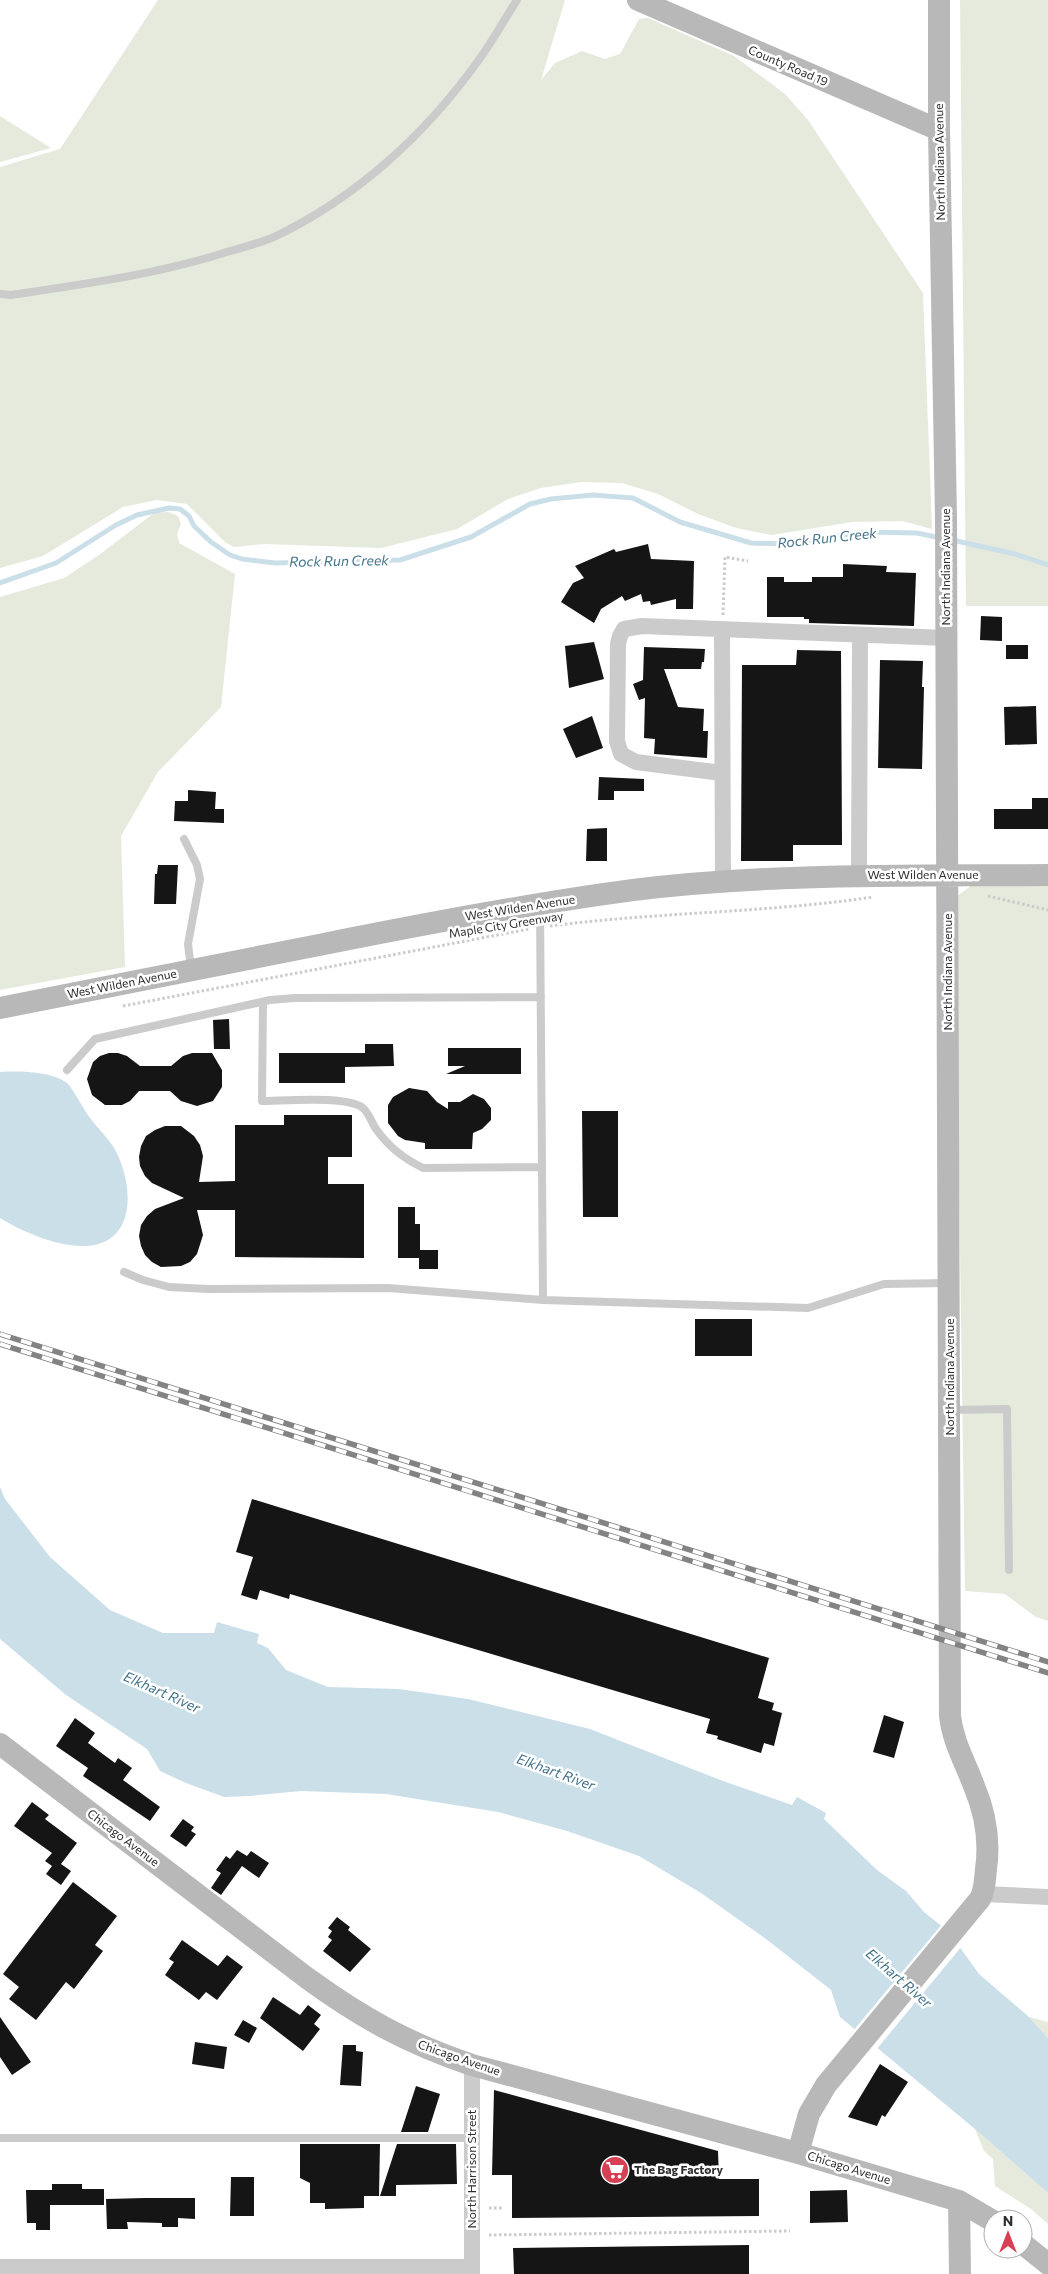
<svg xmlns="http://www.w3.org/2000/svg" width="1048" height="2274" viewBox="0 0 1048 2274" font-family="Commissioner,sans-serif">
	<rect width="100%" height="100%" fill="#fff"/>
	<path fill="#e5eadd" d="M158,0H565L541,80L555,63L582,51L605,59L620,54L639,19L648,18L734,56L785,94L808,120L923,293L932,529L902,521L852,522L772,535L736,528L698,514L658,494L622,483L581,482L541,488L508,499L457,529L381,548L264,544L234,547L226,543L187,504L156,500L123,507L43,556L0,568V167L60,149Z
		M960,0H1048V606H966Z
		M0,116L51,148L0,162Z
		M168,512L178,516L181,524L177,534L179,543L235,574L221,707L158,772L121,836L125,967L0,990V597L64,578L99,555L154,513Z
		M972,885H1048V1621L1036,1617L1005,1594L965,1591L955,905L956,897Z
		M1029,2017L1048,2022V2038Z
		M975,2129L1048,2193V2224L1031,2209L995,2186L993,2159L984,2151Z"/>
	<path fill="#cbdfe9" d="M0,1072C19,1071 51,1071 67,1083C72,1087 84,1110 90,1118C100,1131 113,1142 119,1158C126,1175 131,1198 125,1217C109,1270 32,1238 0,1218Z
		M0,1487L5,1499L50,1557L110,1610L163,1633H214L217,1622L259,1634L257,1643L268,1648L286,1670L328,1687L399,1689L468,1699L590,1729L723,1781L792,1805L797,1797L826,1813L824,1819L877,1870L906,1891L924,1912L949,1932L979,1974L1029,2017L1048,2038V2193L975,2129L840,2017L831,1990L766,1939L701,1893L639,1856L567,1831L498,1812L386,1794L301,1791L250,1796L224,1797L186,1783L160,1771L147,1749L66,1695L0,1639Z"/>
	<path fill="#fff" d="M943,1923L951,1930L962,1946L876,2050L853,2031Z"/>
	<g fill="none" stroke-linecap="round" stroke-linejoin="round">
		<path stroke="#cbdfe9" stroke-width="5" d="M952,540L1015,554L1048,565
			M0,583L56,563L116,525L137,515L169,508L180,509L189,516L194,526L211,542L230,555L242,559L275,563L400,560L471,537L530,504L551,499L593,495L633,498L680,522L751,543L785,544L864,532L917,533L941,538"/>
	</g>
	<path fill="#151515" d="M648,544L651,559L694,561L693,609H676V599L651,605L650,601L643,602L641,594L625,601L622,596L601,609L594,623L561,602L573,583L584,578L575,566L614,549L616,552Z
		M843,564L887,566L886,572L916,573L914,626L809,623V619H804V617H767V577H784V582H812V577H843Z
		M981,616L1002,617V641L980,640Z
		M594,642L604,679L569,688L565,646Z
		M1006,645H1028V659H1006Z
		M644,647L705,649L704,662H702L701,669H664L678,707L704,709L703,731H708L707,758L654,754L655,739L644,738L645,698L639,700L633,684L643,680Z
		M797,650L841,651L842,845H793V861H741L742,665H796Z
		M880,660L923,661L922,687H924L922,769L878,768Z
		M1036,706L1037,744L1005,745L1004,707Z
		M592,716L603,748L576,758L563,729Z
		M599,777L644,779V791H614V800H598Z
		M188,790L216,792L215,809H224V823L174,821L175,801H188Z
		M1032,798H1048V829H994V809H1032Z
		M607,828V861H586L587,829Z
		M158,865H178L176,904H154L155,874H157Z
		M229,1019L230,1049H214L213,1020Z
		M365,1044H393L394,1066L345,1067V1083H279V1053H365Z
		M448,1048H521V1074H446L465,1066H448Z
		M109,1053H118L127,1056L140,1066H171L183,1056L192,1053H212L222,1070V1087L213,1101L197,1106L181,1101L170,1091H139L130,1101L122,1105H105L92,1095L87,1079L93,1062L100,1056Z
		M409,1088L427,1091L437,1102L448,1109V1102H460L473,1094L484,1099L491,1108V1120L482,1129L473,1133L472,1149H425V1143L405,1140L398,1136L388,1123V1105L393,1097Z
		M582,1111H618V1217H583Z
		M284,1115H352V1157H328V1184H364V1258L235,1257V1210H197L203,1235L197,1254L190,1262L181,1266L161,1267L152,1262L145,1255L141,1246L139,1236L141,1225L147,1216L155,1209L184,1198L152,1183L145,1176L140,1166L139,1157L141,1146L146,1136L155,1130L165,1126H181L194,1136L200,1145L203,1156L199,1182L235,1181V1125H284Z
		M398,1207H415V1224H420V1250H438V1269H419V1258H398Z
		M695,1319H752V1356H695Z
		M252,1499L769,1658L758,1698L774,1703L772,1710L782,1713L774,1746L764,1743L761,1753L717,1739L718,1736L706,1733L710,1719L290,1594L289,1599L260,1590L257,1600L241,1595L253,1557L236,1552Z
		M884,1715L904,1722L894,1758L873,1752Z
		M75,1718L95,1733L88,1743L115,1763L118,1758L132,1768L123,1780L160,1807L150,1821L83,1776L88,1768L56,1746Z
		M32,1802L49,1815L45,1819L77,1843L61,1864L71,1871L61,1885L46,1874L52,1866L45,1861L52,1853L14,1826Z
		M183,1819L194,1827L191,1831L196,1834L186,1847L170,1836Z
		M237,1850L247,1856L251,1851L269,1863L259,1878L242,1866L221,1895L211,1888L221,1873L216,1870L226,1856L230,1859Z
		M73,1882L117,1916L95,1945L103,1951L74,1989L66,1982L36,2020L9,1999L19,1987L3,1974Z
		M337,1917L350,1927L348,1930L371,1949L350,1972L323,1951L332,1940L328,1937L332,1931L328,1928Z
		M182,1940L218,1966L227,1955L243,1967L217,2000L206,1992L199,2000L165,1975L174,1962L169,1959Z
		M273,1997L300,2015L308,2005L321,2015L314,2024L320,2029L303,2051L260,2018Z
		M0,2017L31,2062L12,2075L0,2057Z
		M243,2020L257,2028L249,2043L234,2035Z
		M195,2042L227,2047L224,2069L192,2064Z
		M343,2045H356V2051L363,2052L361,2086L340,2085Z
		M880,2064L908,2082L885,2117L882,2115L877,2126L848,2117Z
		M416,2086L440,2094L428,2132H401Z
		M494,2090L718,2151L719,2179H759V2216L512,2218V2175H492Z
		M300,2144H380L379,2196H364V2208L325,2209V2203H310V2183L300,2178Z
		M397,2144H456L457,2184L396,2185V2196H380Z
		M231,2177H254V2216H230Z
		M52,2184H82V2189H104V2205H50V2230H36V2223H27L26,2190H52Z
		M847,2190L848,2222L810,2223V2191Z
		M145,2198H195V2219L178,2218V2227H162V2223L127,2222L128,2229H107L106,2199Z
		M749,2245V2274H514L513,2248Z"/>
	<g fill="none" stroke-linecap="round" stroke-linejoin="round">
		<path stroke="#cbcbcb" stroke-width="3" stroke-dasharray="2.5 2.5" stroke-linecap="butt" d="M723,615L725,557L748,561
			M988,896L1048,910
			M550,926C657,912 766,913 873,897
			M123,1006L529,929
			M489,2208H503
			M489,2235L790,2231"/>
		<path stroke="#cbcbcb" stroke-width="8" d="M0,294L11,295C85,284 160,274 230,251C244,247 260,243 274,237C356,198 425,135 478,61C492,42 504,20 517,0
			M184,839L197,865L200,879L188,944L191,968
			M540,906L543,1300
			M263,1002L262,1101C284,1101 350,1095 364,1109C369,1114 372,1123 376,1129C389,1147 403,1158 423,1168L542,1167
			M67,1070L95,1039L270,1000L295,998L541,997
			M124,1272L143,1280L169,1287L208,1289L388,1288L543,1300L808,1308L884,1284L948,1283
			M950,1410L1007,1409L1009,1570
			M0,2138H472"/>
		<path stroke="#cbcbcb" stroke-width="16" d="M722,630L723,882
			M722,773L636,762L621,754L617,741L618,644L620,636L624,629L642,626L946,638
			M859,875L860,636
			M983,1894L1048,1897
			M472,2065V2274
			M0,2267H472"/>
		<path stroke="#b8b8b8" stroke-width="22" d="M638,0L939,130
			M0,1008C106,987 212,966 319,945C423,924 528,904 633,890C771,873 910,876 1048,875
			M0,1744L307,1978C362,2018 407,2043 472,2065L798,2153L959,2201L993,2221
			M798,2153L809,2114L826,2085L980,1899C985,1890 985,1879 986,1869C990,1841 985,1812 974,1786C965,1762 953,1742 950,1716L946,519L939,130V0
			M959,2201L960,2274
			M1023,2244L1048,2264"/>
		<defs>
			<path id="rail" d="M0,1334L1048,1662
				M0,1344L1048,1673"/>
		</defs>
		<use href="#rail" stroke="#838383" stroke-width="5.5"/>
		<use href="#rail" stroke="#fff" stroke-width="4" stroke-dasharray="11" stroke-linecap="butt"/>
	</g>
	<defs>
		<symbol id="supermarket-disc" viewBox="-11 -11 22 22"><circle r="9.5" fill="#d63f54" stroke="#fff"/><path d="M-6-5.5h2.5l.6 2H6L4.5 2H-2.5L-4.4-4H-6ZM-1.5 3.2a1.3 1.3 0 1 0 .1 0ZM3 3.2a1.3 1.3 0 1 0 .1 0Z" fill="#fff"/></symbol>
	</defs>
	<g fill-rule="evenodd">
		<use href="#supermarket-disc" x="599" y="2154" width="32" height="32"/>
	</g>
	<g text-anchor="middle" stroke-width="5" stroke-linejoin="round" paint-order="stroke">
		<g font-size="12" fill="#2e2e2e" stroke="#fff">
			<text transform="translate(788 66) rotate(23)" y="4">County Road 19</text>
			<text transform="translate(940 162) rotate(-91)" y="4">North Indiana Avenue</text>
			<text transform="translate(946 567) rotate(-90)" y="4">North Indiana Avenue</text>
			<text x="923" y="879">West Wilden Avenue</text>
			<text transform="translate(520 908) rotate(-9)" y="4">West Wilden Avenue</text>
			<text transform="translate(506 925) rotate(-9)" y="4">Maple City Greenway</text>
			<text transform="translate(948 972) rotate(-90)" y="4">North Indiana Avenue</text>
			<text transform="translate(122 984) rotate(-11)" y="4">West Wilden Avenue</text>
			<text transform="translate(950 1377) rotate(-90)" y="4">North Indiana Avenue</text>
			<text transform="translate(123 1838) rotate(37)" y="4">Chicago Avenue</text>
			<text transform="translate(459 2058) rotate(19)" y="4">Chicago Avenue</text>
			<text transform="translate(849 2168) rotate(17)" y="4">Chicago Avenue</text>
			<text transform="translate(472 2169) rotate(-90)" y="4">North Harrison Street</text>
		</g>
		<g font-size="12" font-weight="bold" fill="#2e2e2e" stroke="#fff" text-anchor="start">
			<text x="634" y="2174">The Bag Factory</text>
		</g>
		<g font-size="14" font-style="italic" fill="#43738a" stroke="#fff">
			<text transform="translate(827 538) rotate(-6)" y="5">Rock Run Creek</text>
			<text transform="translate(339 561) rotate(-1)" y="5">Rock Run Creek</text>
			<text transform="translate(162 1692) rotate(24)" y="5">Elkhart River</text>
			<text transform="translate(556 1772) rotate(20)" y="5">Elkhart River</text>
			<text transform="translate(899 1978) rotate(41)" y="5">Elkhart River</text>
		</g>
	</g>
	<g transform="translate(1008 2234)"><circle r="24" fill="#ffffff" stroke="#ababab"/>
	<path d="M0-4L9 19L0 12L-9 19Z" fill="#d63f54"/>
	<text y="-8" font-size="14" font-weight="bold" text-anchor="middle" fill="#2e2e2e">N</text>
	</g>
</svg>
